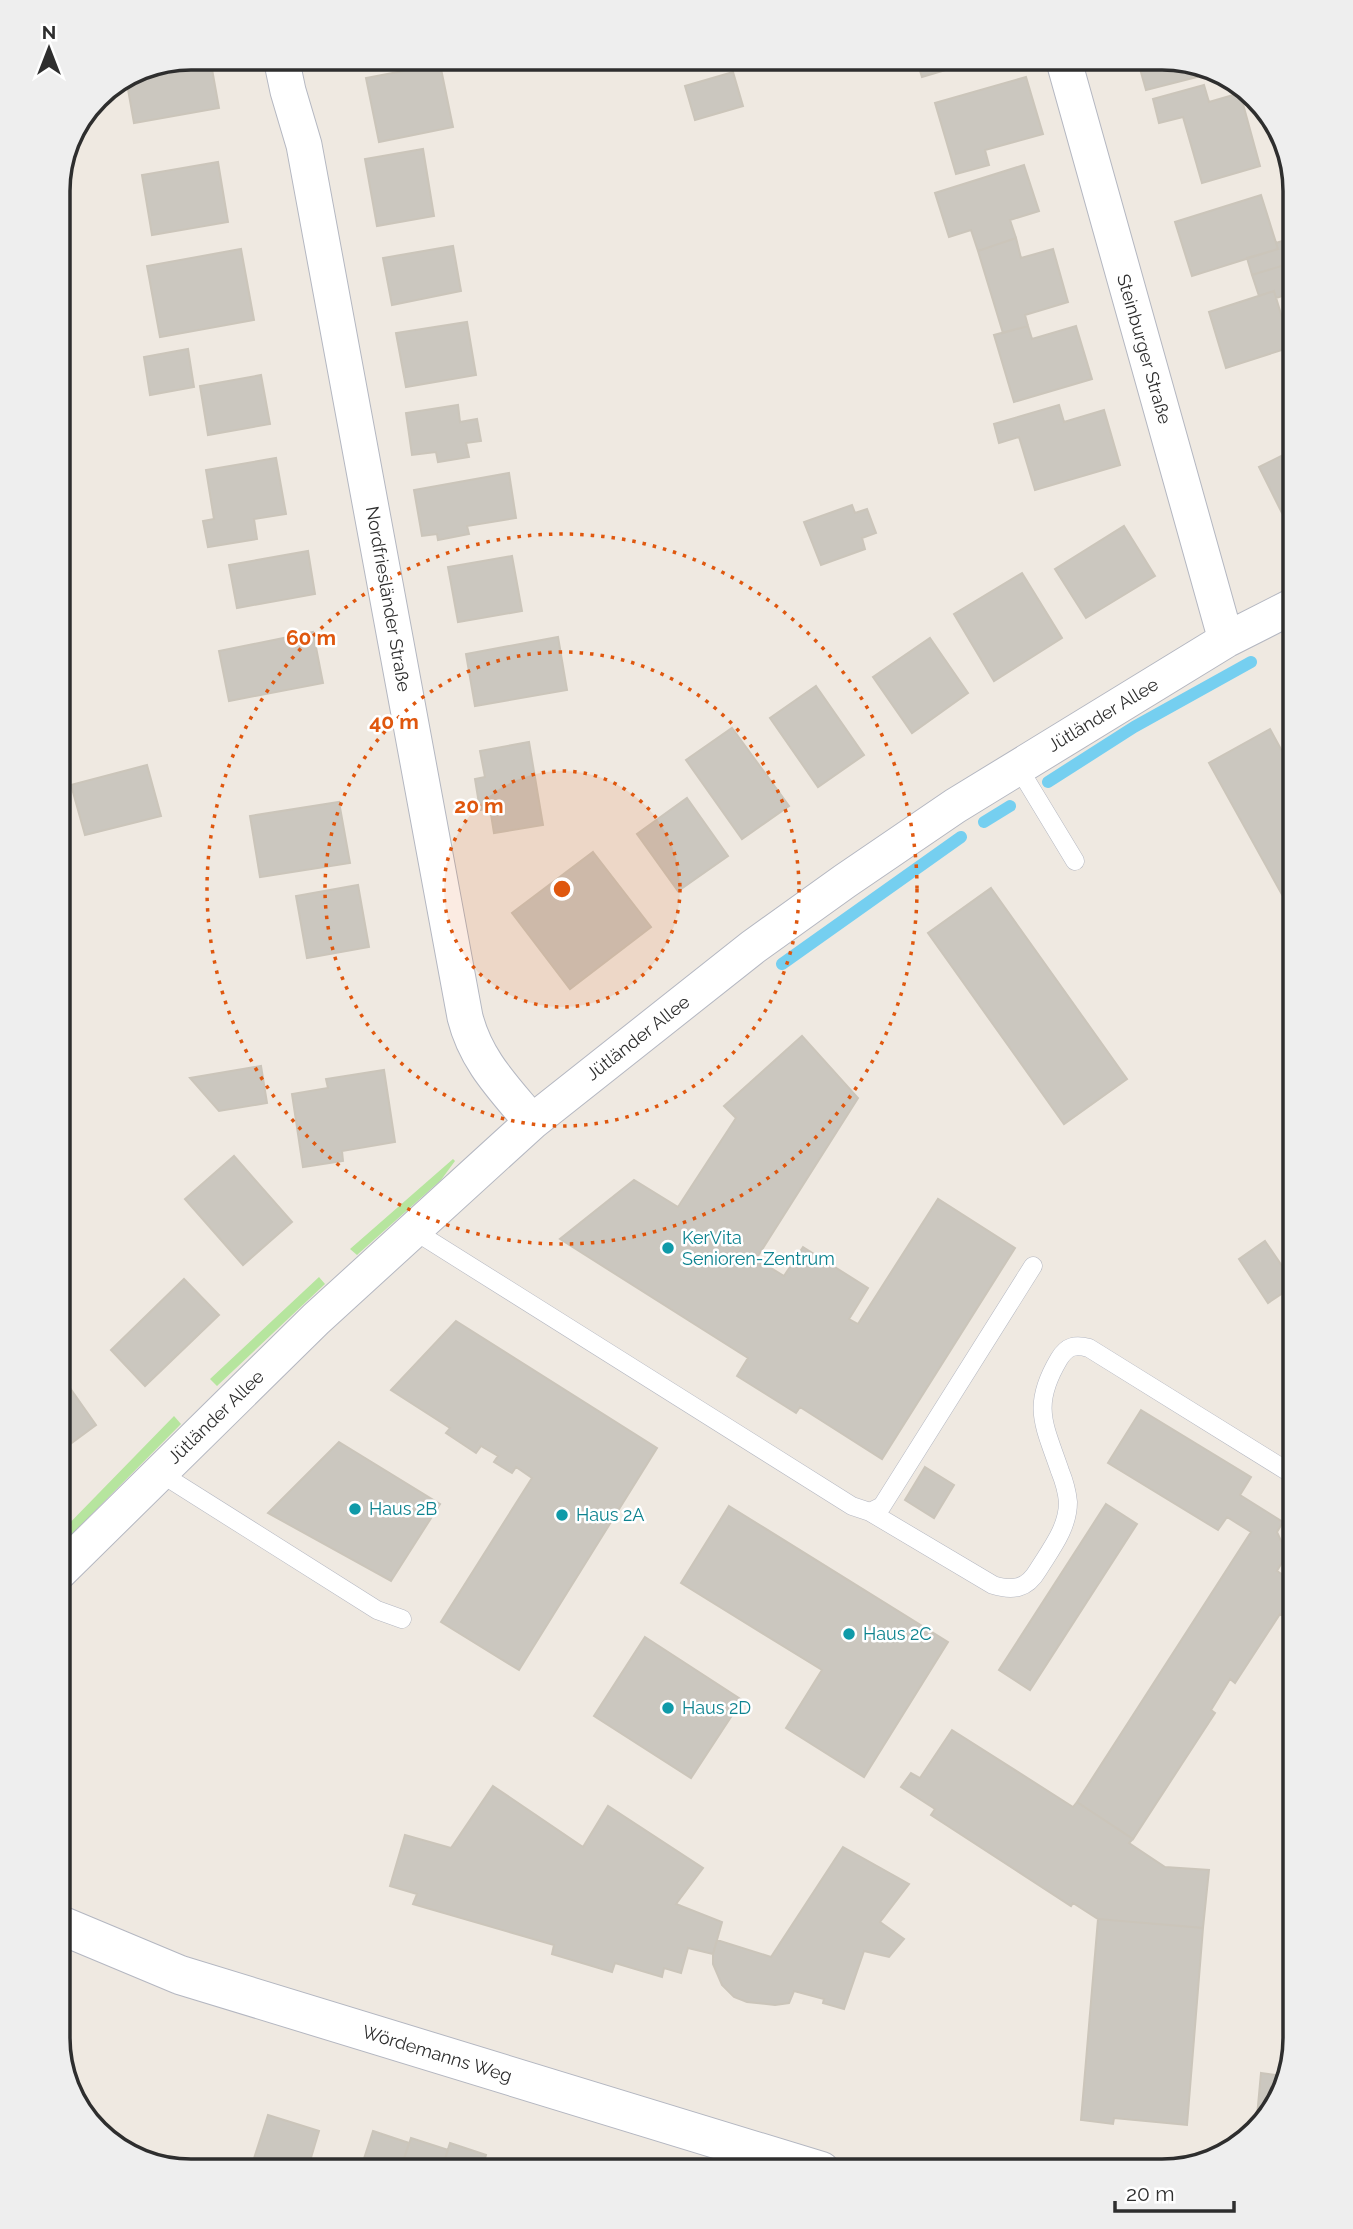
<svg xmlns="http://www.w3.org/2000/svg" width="1353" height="2229" viewBox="0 0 1353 2229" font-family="Raleway,sans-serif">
	<rect width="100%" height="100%" fill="#efe9e1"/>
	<path fill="#b6e59e" d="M453,1159L455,1161L441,1180L357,1255L350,1249Z
		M319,1277L325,1284L217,1386L210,1379Z
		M174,1416L181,1424L58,1548V1535Z"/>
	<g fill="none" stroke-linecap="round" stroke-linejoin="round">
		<path stroke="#75cff0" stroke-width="12" d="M1048,782L1134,727L1251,662
			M984,822L1010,806
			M782,964L961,837"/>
	</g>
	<path fill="#cbc7bf" stroke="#cbc5ba" stroke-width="2" d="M191,58H210L219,108L134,123L126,78L141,68Z
		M916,58H986L922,77Z
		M1137,58H1171L1198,67L1195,68L1197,77L1146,90Z
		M440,64L453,127L379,142L366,78Z
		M733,72L743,106L695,120L685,86Z
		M1026,77L1043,134L985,150L989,165L956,174L935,103Z
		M1204,85L1209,102L1240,93L1260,166L1202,183L1183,117L1159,123L1153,99Z
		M423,149L434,216L377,226L365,159Z
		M218,162L228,222L152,235L142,175Z
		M1024,165L1039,211L1010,220L1016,238L978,251L971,230L949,237L935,193Z
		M1261,195L1278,249L1192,276L1175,222Z
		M1295,237V262L1252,275L1247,258L1278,249L1276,243Z
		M1016,238L1021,258L1053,249L1068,302L1025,315L1028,326L1003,333L978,251Z
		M453,246L461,291L392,305L383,258Z
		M241,249L254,320L160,337L147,266Z
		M1288,264L1295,292L1276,298L1274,291L1259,296L1252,275Z
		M1274,291L1291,347L1226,368L1209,312Z
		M467,322L476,375L406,387L396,333Z
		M1028,326L1032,339L1076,326L1092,379L1014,402L994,335Z
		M188,349L194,387L150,395L144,357Z
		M261,375L270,424L208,435L200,386Z
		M458,405L460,422L477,419L481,441L466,443L469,457L438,462L436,452L412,455L406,413Z
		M1059,405L1064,422L1104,410L1120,465L1035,490L1019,437L999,443L994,424Z
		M1295,449V507L1282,513L1259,467Z
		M276,458L286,514L254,519L257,539L208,547L203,521L214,519L206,470Z
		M509,473L516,518L467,526L469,534L438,540L437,534L422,536L414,490Z
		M852,505L855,513L867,509L876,533L862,538L865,549L821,565L804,522Z
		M58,509L69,569L58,571Z
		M1124,526L1155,576L1086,618L1055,569Z
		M308,551L315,594L237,608L229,565Z
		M512,556L522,611L458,622L448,567Z
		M1022,573L1062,638L994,681L954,614Z
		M313,632L323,683L229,701L219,651Z
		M558,637L567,690L475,706L466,654Z
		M930,638L968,693L912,733L873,677Z
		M816,686L864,755L818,787L770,718Z
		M732,728L789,806L742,839L686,760Z
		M1270,729L1295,775V918L1209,763Z
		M529,742L543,825L494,833L490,808L480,810L475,779L485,777L480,751Z
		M147,765L161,816L85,835L71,785Z
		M687,798L728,856L678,891L637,834Z
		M339,802L350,863L260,877L250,816Z
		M593,852L651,927L570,989L512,913Z
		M358,885L369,947L307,958L296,896Z
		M991,888L1127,1079L1064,1124L928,933Z
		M802,1036L858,1098L756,1259L784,1276L803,1247L868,1288L849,1319L858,1324L938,1199L1015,1248L882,1459L800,1407L796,1413L737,1376L748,1358L560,1239L634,1180L678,1207L736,1118L724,1106Z
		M261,1066L267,1103L219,1111L190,1078Z
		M384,1070L395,1142L342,1151L343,1161L303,1167L292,1094L328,1088L326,1079Z
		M234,1156L292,1222L243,1265L185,1199Z
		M1265,1241L1295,1285L1268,1303L1239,1259Z
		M184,1279L219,1315L145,1386L111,1350Z
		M456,1321L657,1448L519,1670L441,1622L532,1478L516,1467L512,1473L494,1462L498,1456L481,1446L476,1453L446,1433L450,1428L391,1390Z
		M70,1388L96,1425L58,1453V1397Z
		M1141,1410L1251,1477L1240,1495L1283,1522L1277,1532L1287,1554L1277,1571L1295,1583V1624L1280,1614L1235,1683L1230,1679L1211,1710L1215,1713L1133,1839L1077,1802L1251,1532L1227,1517L1218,1530L1108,1463Z
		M339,1442L440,1504L391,1581L268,1513Z
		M925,1467L954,1485L934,1518L905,1500Z
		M1106,1504L1137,1524L1030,1690L999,1670Z
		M729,1506L948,1642L864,1777L786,1728L822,1670L681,1583Z
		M645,1637L742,1700L691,1778L594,1716Z
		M952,1730L1073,1807L1077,1802L1133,1839L1129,1843L1165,1867L1209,1870L1203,1928L1098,1919L1073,1903L1071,1906L931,1815L935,1809L901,1787L911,1773L920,1778Z
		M493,1786L583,1847L608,1806L703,1868L676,1904L722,1922L713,1954L688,1948L681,1973L664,1968L662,1977L615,1963L612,1972L552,1954L554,1945L413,1904L417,1894L390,1886L405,1835L451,1848Z
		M843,1847L909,1884L880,1922L904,1939L889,1957L864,1951L844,2009L823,2003L824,1999L794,1991L789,2003L775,2005L747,2002L734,1997L722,1985L713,1964V1954L717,1940L771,1957Z
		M1098,1919L1203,1928L1187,2125L1114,2118L1113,2124L1081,2120Z
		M1261,2073L1284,2076L1273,2112L1256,2127Z
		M268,2115L319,2131L307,2171H250Z
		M373,2131L409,2143L400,2171H360Z
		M411,2138L448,2150L441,2171H400Z
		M450,2143L486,2155L481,2171H441Z"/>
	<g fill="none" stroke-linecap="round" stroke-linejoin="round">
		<defs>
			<path id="service" d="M1018,767L1075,861
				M413,1230L852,1506L870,1512L882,1506L1033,1266
				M160,1473L377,1610L402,1619
				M870,1512L993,1585C1013,1591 1027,1589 1038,1570C1051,1549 1068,1528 1068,1502C1067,1491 1064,1481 1060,1471C1044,1424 1031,1406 1059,1359C1067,1346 1075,1344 1089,1348L1295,1476"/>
			<path id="minor" d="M281,58L288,91L304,145L465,1017C476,1061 504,1088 532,1122
				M1063,58L1226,640
				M58,1573L316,1319L532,1122L753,947L845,881L955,806L1226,640L1295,605"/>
			<path id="tertiary" d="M58,1924L180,1975L821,2171"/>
		</defs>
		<use href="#service" stroke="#b4b7c1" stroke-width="19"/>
		<use href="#minor" stroke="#b4b7c1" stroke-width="37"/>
		<use href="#tertiary" stroke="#b4b7c1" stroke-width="40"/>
		<use href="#service" stroke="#fff" stroke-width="18"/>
		<use href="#minor" stroke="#fff" stroke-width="35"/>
		<use href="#tertiary" stroke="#fff" stroke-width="38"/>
	</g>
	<circle cx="562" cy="889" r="118" fill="#df570e" fill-opacity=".12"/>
	<g fill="none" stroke="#df570e" stroke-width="3.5" stroke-dasharray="3.5 7">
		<circle cx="562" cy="889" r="118"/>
		<circle cx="562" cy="889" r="237"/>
		<circle cx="562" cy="889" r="355"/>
	</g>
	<g fill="#0f9aa8" stroke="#fff" stroke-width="2.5">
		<circle cx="668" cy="1248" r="7"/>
		<circle cx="355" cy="1509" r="7"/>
		<circle cx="562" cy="1515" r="7"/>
		<circle cx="849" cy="1634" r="7"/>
		<circle cx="668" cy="1708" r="7"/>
	</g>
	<g text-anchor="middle" stroke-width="5" stroke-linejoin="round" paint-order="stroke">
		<g font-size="18" fill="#2e2e2e" stroke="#fff">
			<text transform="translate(1144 349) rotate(74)" y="6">Steinburger Straße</text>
			<text transform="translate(388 599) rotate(80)" y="6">Nordfriesländer Straße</text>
			<text transform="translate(1103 715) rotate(-31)" y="6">Jütländer Allee</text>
			<text transform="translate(638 1038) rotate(-38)" y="6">Jütländer Allee</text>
			<text transform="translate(216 1417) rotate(-44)" y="6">Jütländer Allee</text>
			<text transform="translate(437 2054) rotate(17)" y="6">Wördemanns Weg</text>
		</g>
		<g font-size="18" fill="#0d838f" stroke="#fff" text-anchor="start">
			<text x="682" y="1244">KerVita<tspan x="682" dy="21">Senioren-Zentrum</tspan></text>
			<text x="369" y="1515">Haus 2B</text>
			<text x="576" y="1521">Haus 2A</text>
			<text x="863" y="1640">Haus 2C</text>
			<text x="682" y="1714">Haus 2D</text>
		</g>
	</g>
	<path d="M0 0H1353V2229H0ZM191 70H1162A121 121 0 0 1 1283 191V2038A121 121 0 0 1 1162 2159H191A121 121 0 0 1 70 2038V191A121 121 0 0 1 191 70Z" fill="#eee" fill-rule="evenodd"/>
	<path fill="none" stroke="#2e2e2e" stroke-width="3.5" d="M191 70H1162A121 121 0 0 1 1283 191V2038A121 121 0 0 1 1162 2159H191A121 121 0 0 1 70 2038V191A121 121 0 0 1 191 70Z"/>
	<circle cx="562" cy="889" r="10" fill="#df570e" stroke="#fff" stroke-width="3.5"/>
	<g font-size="21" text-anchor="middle" font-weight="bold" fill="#df570e" stroke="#fff" stroke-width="5" stroke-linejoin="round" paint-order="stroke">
		<text x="311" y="645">60 m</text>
		<text x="394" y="729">40 m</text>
		<text x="479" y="813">20 m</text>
	</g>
	<g transform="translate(49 49)" stroke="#ffffff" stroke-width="5" paint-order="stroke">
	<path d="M0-5L12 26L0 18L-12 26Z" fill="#2e2e2e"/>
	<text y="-10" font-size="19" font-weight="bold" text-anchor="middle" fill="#2e2e2e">N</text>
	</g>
	<path d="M1115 2201v10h119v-10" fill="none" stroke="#2e2e2e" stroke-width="3.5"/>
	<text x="1126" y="2201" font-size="21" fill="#2e2e2e" stroke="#ffffff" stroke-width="5" paint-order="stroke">20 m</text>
</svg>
